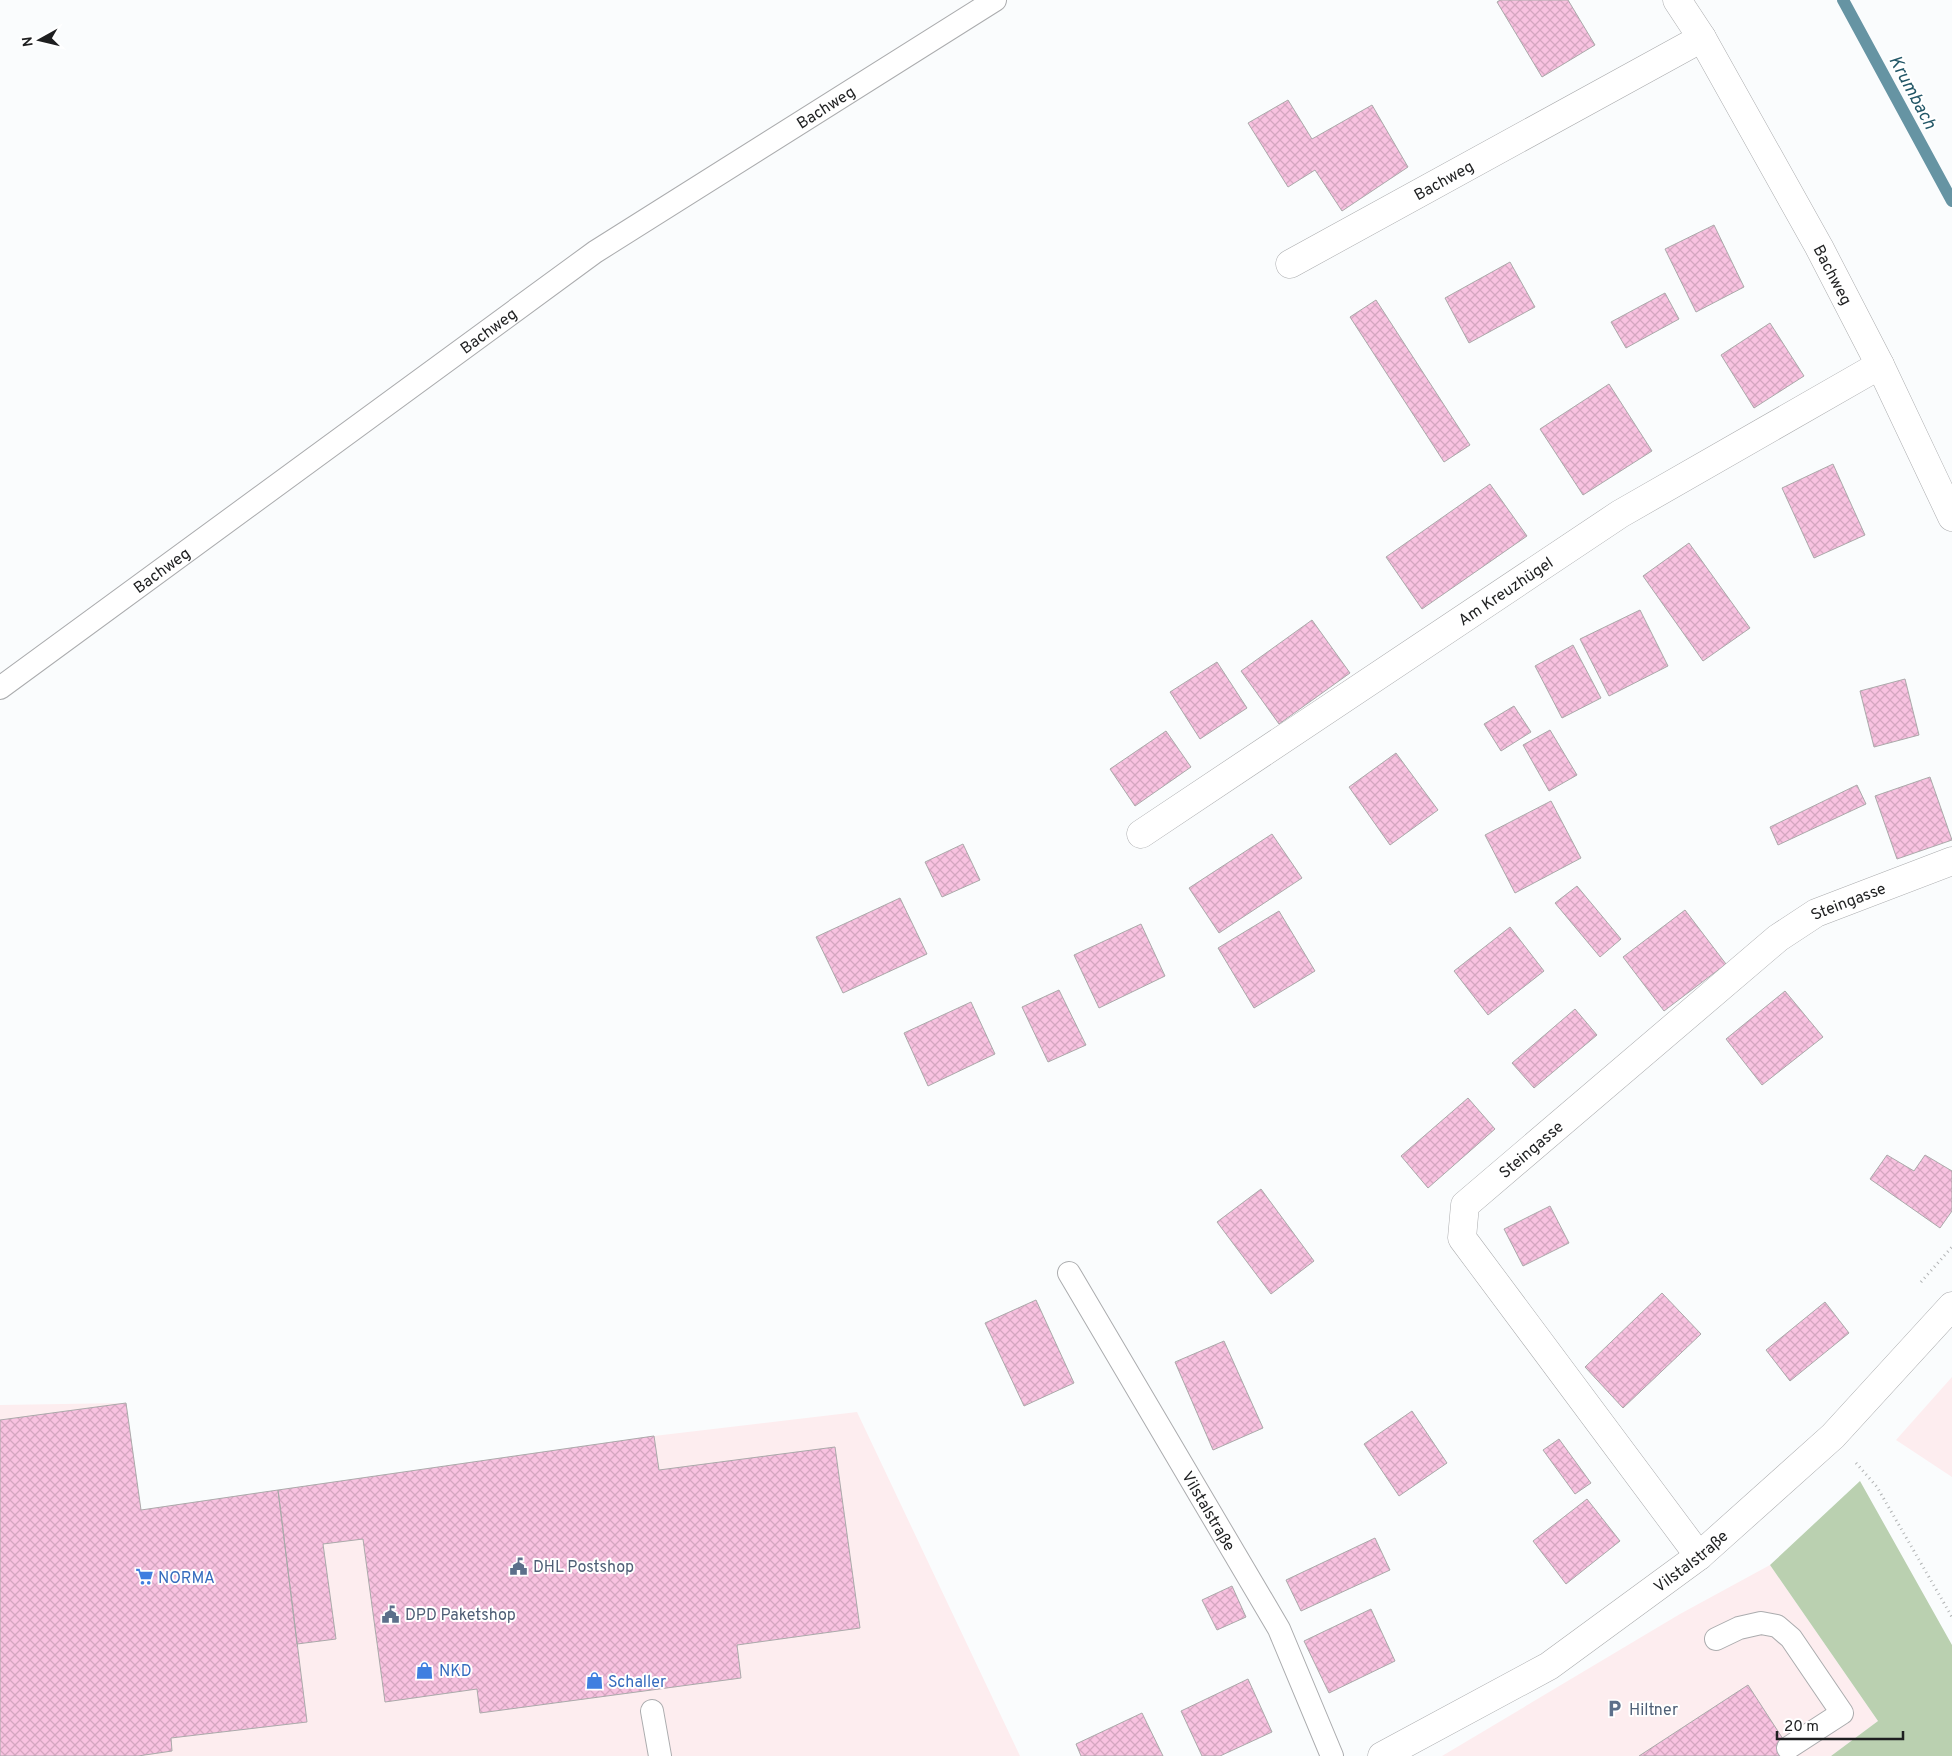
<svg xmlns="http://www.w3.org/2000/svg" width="1952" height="1756" viewBox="0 0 1952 1756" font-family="Overpass,sans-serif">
	<defs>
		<pattern id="building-cross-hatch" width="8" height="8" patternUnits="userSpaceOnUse" patternTransform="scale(1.25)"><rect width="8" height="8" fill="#f8c2e0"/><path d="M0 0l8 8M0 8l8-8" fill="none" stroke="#d4a6c0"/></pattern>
	</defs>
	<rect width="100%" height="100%" fill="#fafcfd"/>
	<path fill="#fdedef" d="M1952,1377V1477L1896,1440Z
		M126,1403L141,1510L654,1436L857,1412L1020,1756H0V1405Z
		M1770,1565L1878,1721L1831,1756H1442L1680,1614Z"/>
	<path fill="#bad0b0" d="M1860,1481L1952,1645V1756H1831L1878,1721L1770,1565Z"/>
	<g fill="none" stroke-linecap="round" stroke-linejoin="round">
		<path stroke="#6694a3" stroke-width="12" d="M1843,0L1952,201"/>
	</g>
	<path fill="url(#building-cross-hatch)" stroke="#aba9aa" d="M1500,0H1568L1595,45L1542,77L1497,2Z
		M1288,100L1312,139L1372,105L1408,167L1342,211L1315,170L1288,187L1248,123Z
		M1714,225L1744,287L1696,312L1665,249Z
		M1510,262L1535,307L1469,343L1445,298Z
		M1665,293L1679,319L1626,348L1611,322Z
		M1376,300L1470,445L1444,462L1350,317Z
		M1770,323L1804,376L1754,408L1721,355Z
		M1609,384L1652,451L1583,495L1540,429Z
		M1833,464L1865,535L1814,558L1782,488Z
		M1490,484L1527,536L1422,609L1386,557Z
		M1689,543L1750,628L1703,661L1643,576Z
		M1640,610L1668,666L1609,696L1580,639Z
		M1312,620L1350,673L1279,724L1241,671Z
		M1573,645L1601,698L1562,718L1535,666Z
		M1217,662L1247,708L1200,739L1170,692Z
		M1905,679L1919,735L1874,747L1860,691Z
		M1514,706L1531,732L1501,751L1484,724Z
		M1550,730L1577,775L1549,791L1523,745Z
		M1166,731L1191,767L1135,806L1110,769Z
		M1396,753L1438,810L1390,845L1349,787Z
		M1930,777L1952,840L1897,859L1875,796Z
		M1857,785L1866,804L1778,845L1770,827Z
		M1551,801L1581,858L1515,893L1485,835Z
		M1272,834L1302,878L1219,933L1189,888Z
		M963,844L980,880L942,897L925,862Z
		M1577,886L1621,939L1600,957L1555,903Z
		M900,898L927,954L843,993L816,937Z
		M1685,910L1726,964L1664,1011L1623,957Z
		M1279,911L1315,971L1254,1008L1218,948Z
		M1141,924L1165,976L1099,1008L1074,955Z
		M1510,927L1544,971L1488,1015L1454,971Z
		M1059,990L1086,1045L1048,1062L1022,1007Z
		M1785,991L1823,1037L1762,1085L1726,1039Z
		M971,1002L995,1054L928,1086L904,1033Z
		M1575,1009L1597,1035L1534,1088L1512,1063Z
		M1468,1098L1495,1129L1428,1188L1401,1156Z
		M1887,1155L1914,1171L1925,1155L1952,1171V1211L1940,1228L1870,1179Z
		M1261,1189L1314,1261L1271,1294L1217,1222Z
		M1550,1206L1569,1243L1523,1266L1504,1229Z
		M1662,1293L1701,1334L1623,1408L1585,1367Z
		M1036,1300L1074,1383L1024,1406L985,1323Z
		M1825,1302L1849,1333L1790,1381L1766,1350Z
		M1224,1341L1263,1428L1213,1450L1175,1362Z
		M126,1403L141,1510L278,1490L307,1722L171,1738L172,1751L138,1756H0V1420Z
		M1412,1411L1447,1463L1399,1496L1364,1444Z
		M654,1436L659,1470L835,1447L860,1628L737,1645L741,1678L480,1713L477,1689L385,1702L363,1539L323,1544L336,1639L297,1644L278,1490Z
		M1559,1439L1591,1483L1575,1494L1543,1450Z
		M1587,1499L1620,1541L1566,1584L1533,1541Z
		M1375,1538L1390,1570L1301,1611L1286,1580Z
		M1232,1586L1246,1617L1217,1630L1202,1600Z
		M1371,1609L1395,1661L1329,1693L1304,1641Z
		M1248,1679L1272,1732L1220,1756H1202L1181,1711Z
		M1748,1685L1794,1756H1639Z
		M1142,1713L1163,1756H1081L1076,1744Z"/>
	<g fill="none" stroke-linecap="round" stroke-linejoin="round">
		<defs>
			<g id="service">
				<path id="s1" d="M0,688L595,252L995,0"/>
				<path id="s2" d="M1069,1273L1279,1629L1332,1756"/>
				<path d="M1716,1639L1739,1628L1761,1623L1777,1626L1791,1638L1842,1713L1788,1748"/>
				<path d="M652,1711L660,1756"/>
			</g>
			<g id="minor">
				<path id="s3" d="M1290,264L1702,38"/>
				<path id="s4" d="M1141,834L1620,514L1880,365"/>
				<path id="s5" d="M1699,1556L1462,1238L1465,1205L1778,938L1816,913L1952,861"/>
			</g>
			<g id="tertiary">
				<path id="s6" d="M1677,0L1702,38L1819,247L1880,365L1952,517"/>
			</g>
			<g id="secondary">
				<path id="s7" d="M1382,1756L1549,1666L1699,1556L1833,1436L1952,1306"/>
			</g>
		</defs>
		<use href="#service" stroke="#abacae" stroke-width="24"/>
		<use href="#minor" stroke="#abacae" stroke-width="29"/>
		<use href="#tertiary" stroke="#abacae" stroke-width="29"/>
		<use href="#secondary" stroke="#abacae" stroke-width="29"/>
		<path stroke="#b2b4b5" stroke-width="3" stroke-dasharray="1 4" stroke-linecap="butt" d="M1921,1282L1952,1247
			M1856,1463L1877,1487L1952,1617"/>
		<use href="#service" stroke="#fff" stroke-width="22"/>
		<use href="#minor" stroke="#fff" stroke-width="28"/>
		<use href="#tertiary" stroke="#fff" stroke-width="28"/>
		<use href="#secondary" stroke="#fff" stroke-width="28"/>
	</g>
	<defs>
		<symbol id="civic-bare" viewBox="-9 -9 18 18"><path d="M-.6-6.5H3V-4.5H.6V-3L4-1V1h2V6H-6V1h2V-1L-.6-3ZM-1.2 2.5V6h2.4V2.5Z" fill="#5c6f8a" stroke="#fff" stroke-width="2.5" paint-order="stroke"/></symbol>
		<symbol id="supermarket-bare" viewBox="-9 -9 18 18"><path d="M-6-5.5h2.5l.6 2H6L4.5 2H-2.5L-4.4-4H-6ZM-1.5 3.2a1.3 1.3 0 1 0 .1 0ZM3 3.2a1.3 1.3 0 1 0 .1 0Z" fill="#3f7fe0" stroke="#fff" stroke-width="2.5" paint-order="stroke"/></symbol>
		<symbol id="shop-bare" viewBox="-9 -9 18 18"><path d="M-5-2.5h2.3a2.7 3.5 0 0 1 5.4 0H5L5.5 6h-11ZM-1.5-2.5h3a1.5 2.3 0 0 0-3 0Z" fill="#3f7fe0" stroke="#fff" stroke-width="2.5" paint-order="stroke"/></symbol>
		<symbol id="parking-bare" viewBox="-9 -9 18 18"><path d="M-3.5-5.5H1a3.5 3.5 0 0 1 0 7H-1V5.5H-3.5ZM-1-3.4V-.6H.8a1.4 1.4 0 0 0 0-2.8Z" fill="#5c6f8a" stroke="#fff" stroke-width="2.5" paint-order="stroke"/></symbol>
	</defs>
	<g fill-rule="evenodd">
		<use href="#civic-bare" x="506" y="1554" width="25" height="25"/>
		<use href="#supermarket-bare" x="132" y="1564" width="25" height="25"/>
		<use href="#civic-bare" x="378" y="1602" width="25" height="25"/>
		<use href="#shop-bare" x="412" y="1658" width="25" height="25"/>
		<use href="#shop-bare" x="582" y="1668" width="25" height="25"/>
		<use href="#parking-bare" x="1602" y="1696" width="25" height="25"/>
	</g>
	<g text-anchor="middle" stroke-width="4" stroke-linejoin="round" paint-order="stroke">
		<g font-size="16" fill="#1e1f20" stroke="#fff">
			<text dy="6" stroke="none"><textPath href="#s1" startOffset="1010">Bachweg</textPath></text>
			<text dy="6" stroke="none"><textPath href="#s3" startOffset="175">Bachweg</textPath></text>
			<text dy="6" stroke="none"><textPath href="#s6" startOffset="316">Bachweg</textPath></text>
			<text dy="6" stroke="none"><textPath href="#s1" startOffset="605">Bachweg</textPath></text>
			<text dy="6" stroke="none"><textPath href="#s1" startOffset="200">Bachweg</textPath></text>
			<text dy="6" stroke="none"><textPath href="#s4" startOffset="438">Am Kreuzhügel</textPath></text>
			<text dy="6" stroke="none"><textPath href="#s5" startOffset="921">Steingasse</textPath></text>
			<text dy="6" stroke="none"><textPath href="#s5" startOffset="516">Steingasse</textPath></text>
			<text dy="6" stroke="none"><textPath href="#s2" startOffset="276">Vilstalstraße</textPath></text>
			<text dy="6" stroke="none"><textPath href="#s7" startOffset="366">Vilstalstraße</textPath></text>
		</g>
		<g font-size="16" fill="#4e5e75" stroke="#fff" text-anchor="start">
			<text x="533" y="1572">DHL Postshop</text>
			<text x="405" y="1620">DPD Paketshop</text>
			<text x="1629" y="1715">Hiltner</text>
		</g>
		<g font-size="16" fill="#366cbe" stroke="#fff" text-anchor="start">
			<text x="158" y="1583">NORMA</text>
			<text x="439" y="1676">NKD</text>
			<text x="608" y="1687">Schaller</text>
		</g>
		<g font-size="18" font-style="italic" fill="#215666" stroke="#fff">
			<text transform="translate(1913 92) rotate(62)" y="6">Krumbach</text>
		</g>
	</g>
	<g transform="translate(40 40) rotate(262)" stroke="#ffffff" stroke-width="4" paint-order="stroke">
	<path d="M0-4L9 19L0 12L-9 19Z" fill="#1e1f20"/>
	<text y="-8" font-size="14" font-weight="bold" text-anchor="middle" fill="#1e1f20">N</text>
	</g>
	<path d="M1777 1731v8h126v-8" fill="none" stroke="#1e1f20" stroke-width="2.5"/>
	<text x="1784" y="1731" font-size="15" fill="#1e1f20" stroke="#ffffff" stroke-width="4" paint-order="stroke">20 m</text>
</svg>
